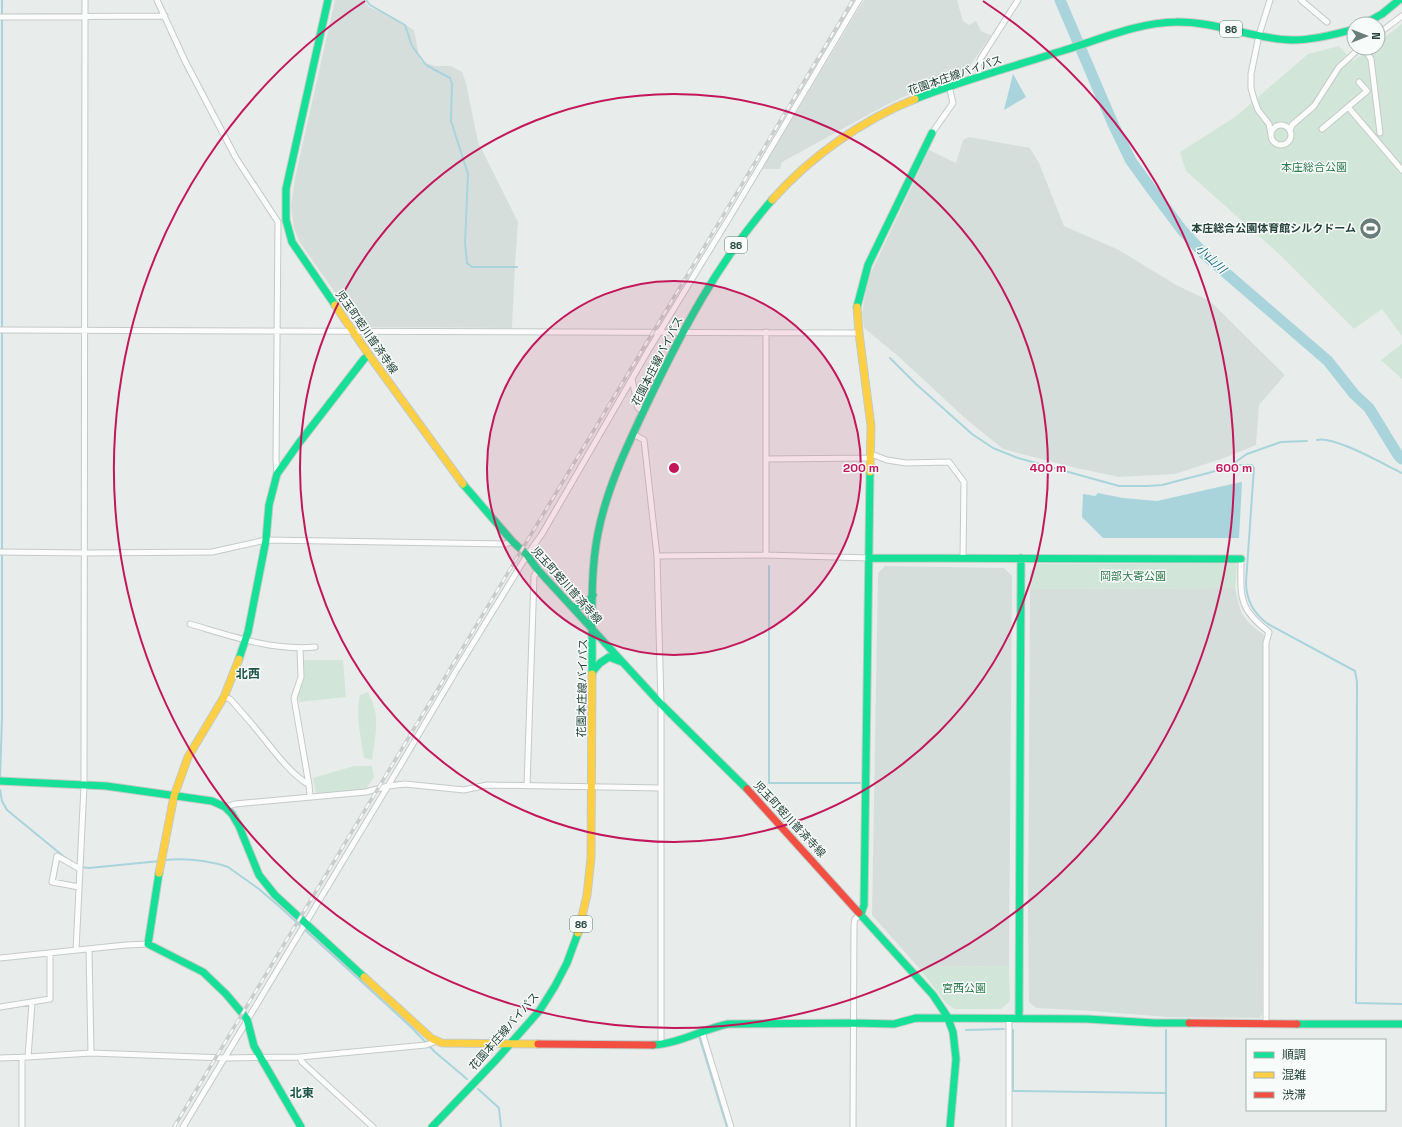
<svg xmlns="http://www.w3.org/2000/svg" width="1402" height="1127" viewBox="0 0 1402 1127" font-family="'Space Grotesk','Noto Sans JP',sans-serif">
	<rect width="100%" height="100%" fill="#e8edeb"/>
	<path fill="#d6dedb" d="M335,0H363L369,7L394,18L414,30L420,61L435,66H451L462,72L466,83L478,142L518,222L515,264L512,328L359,327L299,241L294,228L291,206L295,178Z
		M864,0H957L963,21L969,25L976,21L981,31L991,35L966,72L952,79L930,85L888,104L782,162L780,169H762Z
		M969,137L1030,148L1039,163L1064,226L1119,250L1176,285L1210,301L1285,375L1259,405L1256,445L1224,458L1175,474L1119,477L1076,468L1003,449L966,419L898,356L864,328L862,313L868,279L929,150L956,163L963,140Z
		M885,566L1004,568L1012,576L1009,966L918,967L872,915L878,573Z
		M1235,588L1239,605L1242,614L1251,625L1264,635L1262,1014L1260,1018L1167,1017L1092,1011L1036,1008L1029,1002L1028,923L1030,589Z"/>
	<path fill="#d1e6d8" d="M1402,24V336L1382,309L1354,329L1280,255L1186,171L1180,152L1235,117L1308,54L1339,46L1353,61L1370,48H1378V42Z
		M1402,344V379L1381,360Z
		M1037,564H1235L1237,566L1235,588L1030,589V572Z
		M303,660H343L346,697L299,702L298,695L304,679Z
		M368,692C370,697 373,702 374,707C379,724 374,743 372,760L364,758C361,738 355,715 360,695Z
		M354,766H372L374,777L366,789L316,794L313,778Z
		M1009,966L1010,1001L1001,1009H955L947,1004L918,967Z"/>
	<path fill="#a9d4db" d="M1013,74L1026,97L1004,110Z
		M1241,482L1242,483L1239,538H1103L1082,517L1083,494L1095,496L1098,493L1123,498L1157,501Z"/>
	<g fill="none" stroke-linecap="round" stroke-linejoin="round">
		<path stroke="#a9d4db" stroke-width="2" d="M366,0L370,5L405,25L412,46L426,65L450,78L452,84L451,121L468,174L465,243L467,263L472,267H517
			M890,358L916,384L972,434L993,448L1018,458L1119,486H1147L1162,485L1212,472L1231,465L1247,454L1281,442L1307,441
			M1317,440C1333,435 1385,465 1402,473
			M1231,465H1252L1254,468L1246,582C1246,600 1254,614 1268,624L1355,671L1357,682L1356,1003L1402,1004
			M769,566V783H860
			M0,779L2,717V0
			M0,790L2,801L7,810L68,860
			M164,860C186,858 207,860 228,867L259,889L281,908L411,1027L435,1052L467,1079
			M80,867L89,868L160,861
			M966,1030L1004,1029
			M1013,1030V1091L1166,1093
			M1166,1030V1127
			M699,1036L727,1127
			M478,1089L499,1108L501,1127"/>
		<path stroke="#a9d4db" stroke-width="11" d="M1060,0L1113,124L1131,161L1152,190L1182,230L1204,254L1328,361L1354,394L1369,408L1398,455L1402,459"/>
		<defs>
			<path id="street" d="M157,0L185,61L236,158L278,222L276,460L277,474
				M1270,0L1259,35L1251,74V88L1254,99L1258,110L1269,124L1271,134
				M1301,0L1327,22
				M0,17L165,16
				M1378,34L1402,16
				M1363,48L1371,59L1380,133
				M980,77L978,66L981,58L1018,0
				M1348,107L1402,170
				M1271 135a10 10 0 1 1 20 0a10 10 0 1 1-20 0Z
				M1322,129L1367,91L1359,82
				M1290,131L1292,125L1314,106L1339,67L1360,48
				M932,133L953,103L949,86
				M0,330L859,333
				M766,332V555
				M632,379L638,408L644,411
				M633,434L644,440L657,556L661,704V1044
				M871,454L887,460L906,463L949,462L964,482L963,558
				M766,459L871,458
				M0,552L85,553L212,552L266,540L506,544L512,541
				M657,556L766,555L869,558
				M1241,559C1241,596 1237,608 1269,632L1266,643V1023
				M190,624C231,636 272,651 315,647
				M300,648L301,677L294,698L309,785L310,796
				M224,697L230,699C239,709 248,719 256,729C273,749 287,771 309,785
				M527,786L534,576L538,570
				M225,807L235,804L366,792L388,786L405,784L464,790L487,785L661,788
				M79,887L52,882L57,856L80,869
				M89,949L91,1053
				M76,950L84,786L85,0
				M0,958L126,945L148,944
				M0,1007L50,999V953
				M702,1032L731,1127
				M28,1057L32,1003
				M300,1057L302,1062L373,1127
				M0,1058L28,1057L91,1053L225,1058L300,1057L426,1045L437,1041
				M22,1127V1057
				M183,1127L388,786L456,671L529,552L542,534L648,351L734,210L859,0
				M853,1127L854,924L855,919L861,914
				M1009,1127V1018"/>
			<path id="fast" d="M328,0L286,189V220L292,242L335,305
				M1364,24L1382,14L1399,0
				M915,99C964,80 1015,66 1065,50C1098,40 1140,22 1176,22C1215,21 1252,39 1292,40C1313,40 1334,35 1354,29
				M857,307L868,265L932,133
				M463,484L512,541L527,555L538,570L661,704L747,789
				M869,558L1241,559
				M573,607C583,607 588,603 593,595
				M239,659L248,632L266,540L269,505L277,474L299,443L364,359L369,355
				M593,671L600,663L609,657L622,662
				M592,674C593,628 589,578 598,533C607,488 627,446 646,406C682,331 717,263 772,200
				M0,781L106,786L212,801L225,807L232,814L239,826L259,875L275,895L364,977
				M159,873L148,944L203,972L226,994L247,1019L254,1046L301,1127
				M859,913L933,995L947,1016L953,1032L956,1059L950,1127
				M861,914L864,905L870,472
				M1019,1018L1021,558
				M1297,1024H1402
				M653,1045C678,1044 703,1029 728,1024L853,1023L894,1024L916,1018L1087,1019L1155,1023H1189
				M432,1127L496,1060L540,1010L555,986L567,963L578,933"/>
			<path id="slow" d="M772,200C810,157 862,120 915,99
				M335,305L369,355L463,484
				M857,307L859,333L871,426L870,472
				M159,873L174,796L188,757L224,697L239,659
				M578,933L587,895L591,858L592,674
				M364,977L431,1038L442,1043L538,1044"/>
			<path id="jam" d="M747,789L859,913
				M1189,1023L1297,1024
				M538,1044L653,1045"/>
		</defs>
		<use href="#street" stroke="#c5cac8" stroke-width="7"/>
		<use href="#fast" stroke="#c3cbc8" stroke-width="9"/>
		<use href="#slow" stroke="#c3cbc8" stroke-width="9"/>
		<use href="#jam" stroke="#c3cbc8" stroke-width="9"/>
		<use href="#street" stroke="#fcfcfc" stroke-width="5"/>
		<use href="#fast" stroke="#16e098" stroke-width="7"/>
		<use href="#slow" stroke="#ffcf43" stroke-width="7"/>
		<use href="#jam" stroke="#f24e42" stroke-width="7"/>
		<defs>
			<path id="rail" d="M174,1127L853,0"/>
		</defs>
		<use href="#rail" stroke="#c9cdcc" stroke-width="3.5"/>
		<use href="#rail" stroke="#f7fbf9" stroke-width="2" stroke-dasharray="6" stroke-linecap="butt"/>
	</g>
	<circle cx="674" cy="468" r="187" fill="#c2185b" fill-opacity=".12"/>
	<g fill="none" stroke="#c2185b" stroke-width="2">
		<circle cx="674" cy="468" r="187"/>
		<circle cx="674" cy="468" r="374"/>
		<path d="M983 1A560 560 0 1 1 365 1"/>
	</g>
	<defs>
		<symbol id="stadium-disc" viewBox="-11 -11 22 22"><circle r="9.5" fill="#697e78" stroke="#f7fbf9"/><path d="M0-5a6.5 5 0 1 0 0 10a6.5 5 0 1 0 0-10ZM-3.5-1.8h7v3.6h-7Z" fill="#fff"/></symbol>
	</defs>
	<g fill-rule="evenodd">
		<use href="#stadium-disc" x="1358" y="216" width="25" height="25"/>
	</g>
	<g text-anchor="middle" stroke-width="3" stroke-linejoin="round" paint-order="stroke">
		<g fill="#f7fbf9" stroke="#637a73" stroke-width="1">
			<rect x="1220" y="21" width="22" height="16" rx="3"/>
			<rect x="725" y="237" width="22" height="16" rx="3"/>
			<rect x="570" y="916" width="22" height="16" rx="3"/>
		</g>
		<g font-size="10" font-weight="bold" fill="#24423a">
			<text x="1231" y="33">86</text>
			<text x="736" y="249">86</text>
			<text x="581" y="928">86</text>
		</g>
		<g font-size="11" fill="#24423a" stroke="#f7fbf9">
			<text transform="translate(955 75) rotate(-19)" y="4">花園本庄線バイパス</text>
			<text transform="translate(367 332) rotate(55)" y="4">児玉町蛭川普済寺線</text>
			<text transform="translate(657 361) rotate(-63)" y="4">花園本庄線バイパス</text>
			<text transform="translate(567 585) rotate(48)" y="4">児玉町蛭川普済寺線</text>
			<text transform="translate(582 688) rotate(-89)" y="4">花園本庄線バイパス</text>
			<text transform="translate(790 819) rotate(47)" y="4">児玉町蛭川普済寺線</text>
			<text transform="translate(504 1031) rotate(-49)" y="4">花園本庄線バイパス</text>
		</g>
		<g font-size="11" fill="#2d7a4b" stroke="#f7fbf9">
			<text x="1314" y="171">本庄総合公園</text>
			<text x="1133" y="580">岡部大寄公園</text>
			<text x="964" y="992">宮西公園</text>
		</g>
		<g font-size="11" font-weight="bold" fill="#24423a" stroke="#f7fbf9" text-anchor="end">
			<text x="1356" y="232">本庄総合公園体育館シルクドーム</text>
		</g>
		<g font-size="12" font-style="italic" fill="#1c6f80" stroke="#f7fbf9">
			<text transform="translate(1211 259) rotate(43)" y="4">小山川</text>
		</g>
		<g font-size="12" font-weight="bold" fill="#1f5548" stroke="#f7fbf9">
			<text x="248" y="678">北西</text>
			<text x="302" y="1097">北東</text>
		</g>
	</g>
	<circle cx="674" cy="468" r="6" fill="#c2185b" stroke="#f7fbf9" stroke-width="2"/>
	<g font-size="12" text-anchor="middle" font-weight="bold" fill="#c2185b" stroke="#f7fbf9" stroke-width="3" stroke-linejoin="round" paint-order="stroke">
		<text x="861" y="472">200 m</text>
		<text x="1048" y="472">400 m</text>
		<text x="1234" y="472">600 m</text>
	</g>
	<rect x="1246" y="1039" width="140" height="72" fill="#f7fbf9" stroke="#a3b1ad"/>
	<rect x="1254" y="1052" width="20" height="6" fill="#16e098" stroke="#a3b1ad"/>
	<text x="1282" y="1059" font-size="12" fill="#24423a">順調</text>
	<rect x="1254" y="1072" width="20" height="6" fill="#ffcf43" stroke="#a3b1ad"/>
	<text x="1282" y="1079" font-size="12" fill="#24423a">混雑</text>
	<rect x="1254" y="1092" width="20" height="6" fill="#f24e42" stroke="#a3b1ad"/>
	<text x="1282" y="1099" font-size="12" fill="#24423a">渋滞</text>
	<g transform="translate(1366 36) rotate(90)"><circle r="19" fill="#f7fbf9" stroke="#a3b1ad"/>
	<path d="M0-3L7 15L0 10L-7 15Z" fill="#697e78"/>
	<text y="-6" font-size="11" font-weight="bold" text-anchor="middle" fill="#24423a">N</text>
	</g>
</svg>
